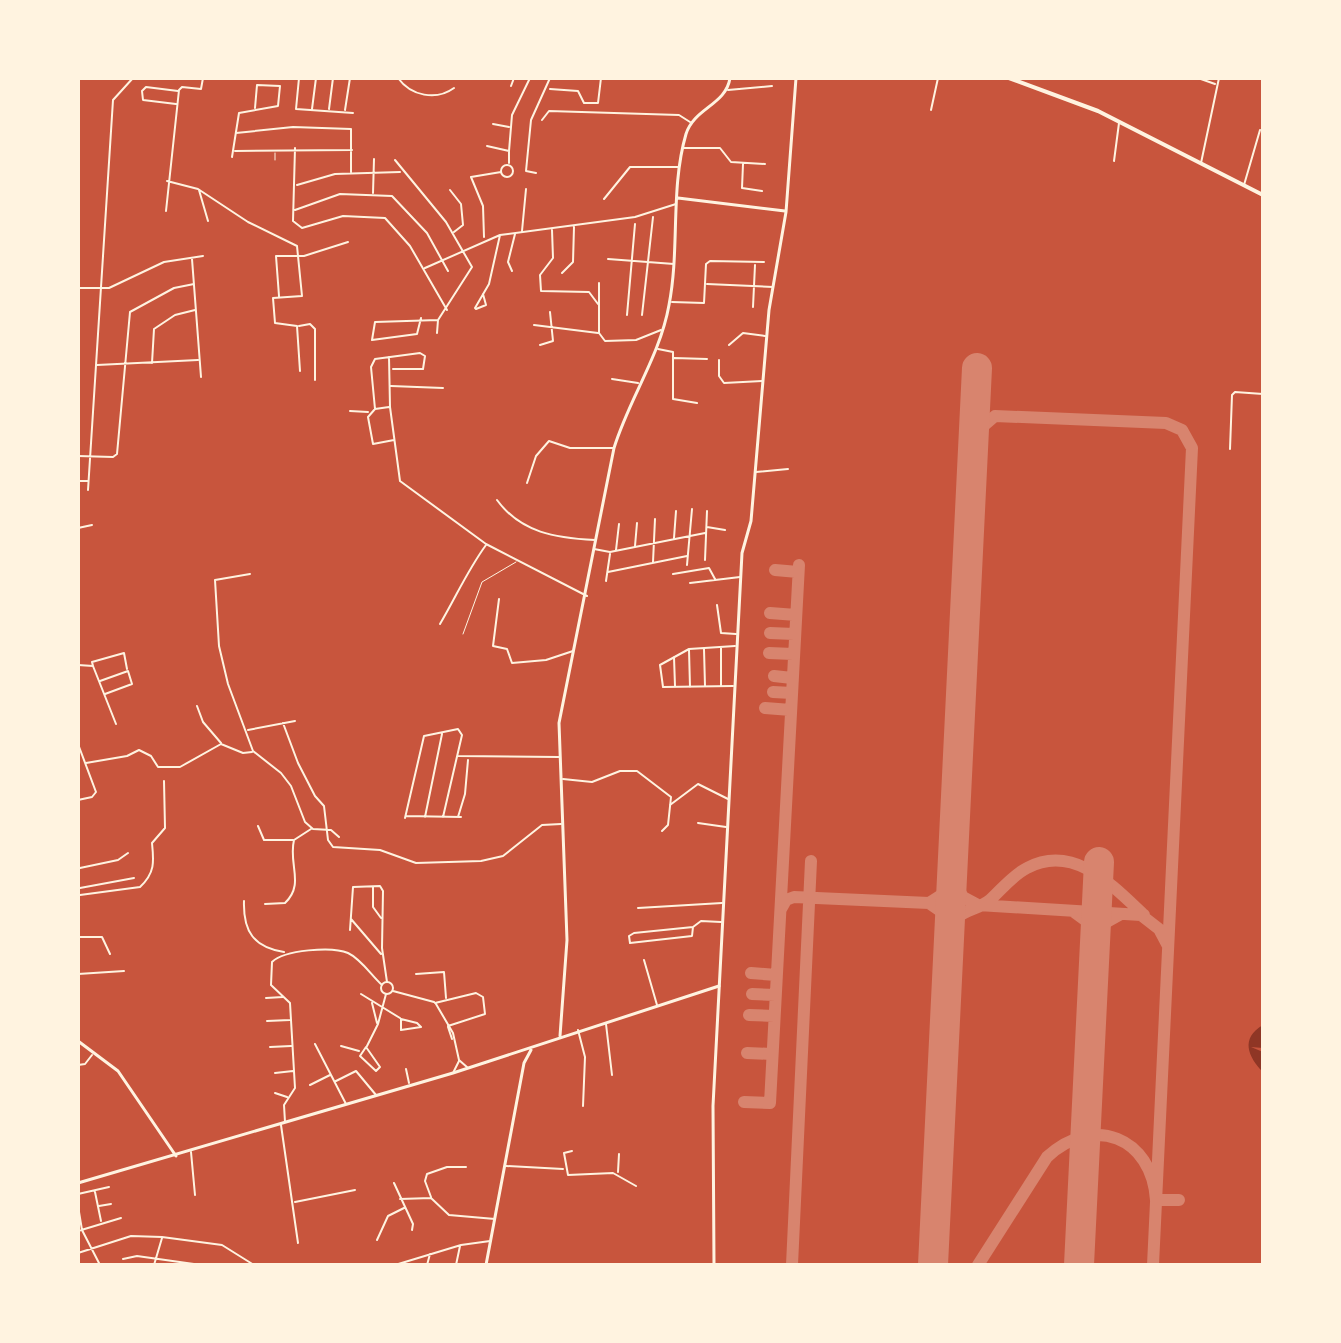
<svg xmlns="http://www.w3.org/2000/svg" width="1341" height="1343" viewBox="0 0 1341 1343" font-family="'Titillium Web',sans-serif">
	<rect width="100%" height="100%" fill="#c8553d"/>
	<path fill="#8f3625" d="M1263,1025V1048L1251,1047L1263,1052V1072C1248,1057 1240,1038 1263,1025Z"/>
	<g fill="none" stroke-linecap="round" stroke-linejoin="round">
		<path stroke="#d8846e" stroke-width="12" d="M974,434L995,416L1166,423L1182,430L1192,448L1153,1265
			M775,570L798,572
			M770,613L796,615
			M770,633L794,634
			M769,653L793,654
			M774,676L792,678
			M773,692L792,693
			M765,708L791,710
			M952,878L963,897L978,905L1141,915L1159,929L1168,946
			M929,903L943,894L952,878
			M781,909L786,900L794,897L929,903L942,912L949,933
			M1074,912L1089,923L1095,940
			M949,933C955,908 974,913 990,900C1002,889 1013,875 1027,868C1074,843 1113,886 1144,915
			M1095,940L1103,924L1121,914
			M751,973L776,975
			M752,994L775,995
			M749,1015L774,1016
			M747,1053L772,1054
			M744,1102L770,1103L799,565
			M792,1265L811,861
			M978,1265L1047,1157C1093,1114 1152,1137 1156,1200H1179"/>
		<path stroke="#d8846e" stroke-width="30" d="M933,1265L977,368
			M1079,1265L1099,862"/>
		<path stroke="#fff3e0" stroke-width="1" d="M275,153V160
			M463,634L482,582L516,562"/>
		<path stroke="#fff3e0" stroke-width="2" d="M299,78L296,109L353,113
			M398,78C411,96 436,101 454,88
			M516,78L528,79
			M1198,78L1215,84
			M511,86L514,78
			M550,89L578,91L584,103H598L601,78
			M728,90L772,86
			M176,104L143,100L142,91L146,87L178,91
			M312,109L316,78
			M329,109L333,78
			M345,110L350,78
			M931,110L938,78
			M542,120L549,111L679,115L690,122
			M493,124L509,127
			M236,133L293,127L351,129V172
			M487,146L509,151V163
			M295,148L293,221L302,228L343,216L385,218L410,246L447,310
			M683,148H720L731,162L765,164
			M235,151L352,150
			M509,151L512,115L530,78
			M232,157L239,113L278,106L280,86L257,85L255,108
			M395,160L446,222L472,267L438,320L437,333
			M1114,161L1119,123
			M1201,163L1219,78
			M743,164L742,188L762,191
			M501 171a6 6 0 1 1 12 0a6 6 0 1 1-12 0Z
			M536,173L526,171L531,120L550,78
			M167,181L198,189L248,222L297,246L302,296L273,298L275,323L297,326L300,371
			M297,185L335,174L400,172
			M1244,185L1260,130
			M199,190L208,221
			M450,190L461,204L463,225L454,232
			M373,193L374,159
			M604,199L630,167H679
			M295,210L340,194L392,196L427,233L448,271
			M166,211L179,90L182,87L201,89L203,78
			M552,230L553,258L540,275L541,291L589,292L598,304
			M522,231L526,189
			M484,237L483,206L471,177L501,172
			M192,259L201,377
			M608,259L674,264
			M425,268L500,235L635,217L676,204
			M512,271L508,262L515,234
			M562,273L573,262L574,227
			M599,283V333L605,341L636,340L661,330
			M707,284L773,287
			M78,288H109L164,262L203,256
			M483,294L486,305L476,309L475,308L489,284L500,235
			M279,296L276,256H304L348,242
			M672,302L704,303L706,264L710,261L764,262
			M753,307L755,265
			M627,315L635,224
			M642,315L653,217
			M421,318L417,334L372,340L375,322L438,320
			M534,325L598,333
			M299,326L310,324L315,329V380
			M540,345L553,341L550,312
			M729,345L743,333L765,336
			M658,349L673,352V399L697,403
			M389,357L390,407L400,481L486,544L587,596
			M674,358L707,359
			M719,360V376L724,383L762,381
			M152,363L154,329L175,315L195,310
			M97,365L198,360
			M612,379L638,383
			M391,386L443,388
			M389,407L375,409L368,417L373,444L394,440
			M375,409L371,367L375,359L420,353L425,356L423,369H393
			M350,411L368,412
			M1230,449L1232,395L1235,392L1263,394
			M78,456L113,457L117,454L130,312L174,288L194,284
			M756,472L788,469
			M78,481H88
			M527,483L536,456L549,441L570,448H613
			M88,490L113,100L133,78
			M497,500C521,533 556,538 595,540
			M707,527L725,530
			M78,528L92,525
			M674,538L676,511
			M635,546L637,523
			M594,549L610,552L705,533
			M616,550L619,524
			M705,560L707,511
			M653,562L655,519
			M687,565L692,509
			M608,572L687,556
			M250,574L215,580L219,646L228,684L253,751L281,773L291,786L305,822L313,829L331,830L339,837
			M673,574L709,568L715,579
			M606,581L610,554
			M690,583L740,577
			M499,599L493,646L507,649L512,663L546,660L573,651
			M717,605L721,633L736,634
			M440,624C456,597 467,571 486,545
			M721,648V686
			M704,649L705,686
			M689,650L690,687
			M674,657L675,686
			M78,665L93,666L116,724
			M93,666L92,662L124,653L127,669
			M100,681L128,671L132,684L105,694
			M733,686L663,687L660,665L689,649L735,646
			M197,706L203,722L221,743
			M283,723L298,763L315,796L324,806L328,840L333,847L380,850L416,863L481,861L503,856L542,825L561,824
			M248,730L295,721
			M78,744L96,792L92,797L78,800
			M458,756L559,757
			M86,763L127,756L139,750L151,756L158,767H180L221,744L243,753L252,752
			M563,779L592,782L620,771H637L671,797L668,825L662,831
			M670,805L698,784L728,799
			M406,816L461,817
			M425,817L442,734
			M458,817L465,794L468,760
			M405,818L424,736L458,729L462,735L443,817
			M698,823L726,827
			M258,826L264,840H293
			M78,867V935
			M80,868L118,860L128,853
			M373,887V907L381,918
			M80,888L134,878
			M80,895L140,887C155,873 154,862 152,843L165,828L164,781
			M244,901C243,932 254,947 284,952
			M265,904L285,903C305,884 288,864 294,840L311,829
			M638,908L722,903
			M351,919L381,954
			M693,927L692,936L630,943L629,936L634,933L693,927L701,921L721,922
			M350,930L353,887L380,886L383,891L382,948L387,982
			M78,937H102L110,954
			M644,960L657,1005
			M78,974L124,971
			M416,974L444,972L446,998
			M381 988a6 6 0 1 1 12 0a6 6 0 1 1-12 0Z
			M393,991L434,1002
			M361,994L400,1018
			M266,998L283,997
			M372,1003L377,1023
			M435,1003L476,993L483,997L485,1014L448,1026
			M436,1004L453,1033L459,1060L468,1068
			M401,1019L417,1023L421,1027L401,1030Z
			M267,1021L290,1020
			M606,1024L612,1075
			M448,1027L452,1039
			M578,1030L585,1057L583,1106
			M315,1044L346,1104
			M341,1046L359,1051
			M367,1046L378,1024L386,994
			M270,1047L291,1046
			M366,1047L380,1067L376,1071L360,1056Z
			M78,1065L85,1064L92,1055
			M406,1069L409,1083
			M275,1073L293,1071
			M453,1073L459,1061
			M336,1081L356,1071L376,1095
			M310,1085L330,1075
			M275,1093L287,1097
			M285,1122L284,1105L295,1088L290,1003L271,985L272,962C284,950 332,946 348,953C361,959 371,975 382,985
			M281,1125L298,1243
			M572,1151L564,1153L568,1175L613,1173L636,1186
			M191,1152L195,1195
			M506,1166L563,1169
			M618,1172L619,1154
			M394,1183L413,1224L412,1230
			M95,1192L101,1221
			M78,1194L109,1187
			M431,1197L425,1181L427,1174L447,1167H466
			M400,1199L431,1198L449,1215L495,1219
			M295,1202L355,1190
			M78,1206L82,1230L100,1265
			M99,1206L111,1204
			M78,1231L121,1218
			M377,1240L388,1216L404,1208
			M78,1253L131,1236L162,1237L222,1245L254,1265
			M123,1259L137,1256L201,1265
			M154,1265L162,1238
			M395,1265L461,1245L490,1241
			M427,1265L430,1254
			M456,1265L460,1246"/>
		<path stroke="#fff3e0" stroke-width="3" d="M678,198L785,211
			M560,1036L567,940L559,723L614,448C629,399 660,356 669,305C680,249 670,189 686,134C694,108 726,105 730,78
			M78,1041L118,1071L176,1156
			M78,1183L453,1073L719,986
			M486,1265L524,1063L531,1050"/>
		<path stroke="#fff3e0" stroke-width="3" d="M714,1265L713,1106L742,553L751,521L769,310L786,212L796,78"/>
		<path stroke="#fff3e0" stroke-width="4" d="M1009,78L1098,111L1263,195"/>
	</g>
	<rect width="1341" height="1343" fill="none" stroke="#fff3e0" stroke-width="160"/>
</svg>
